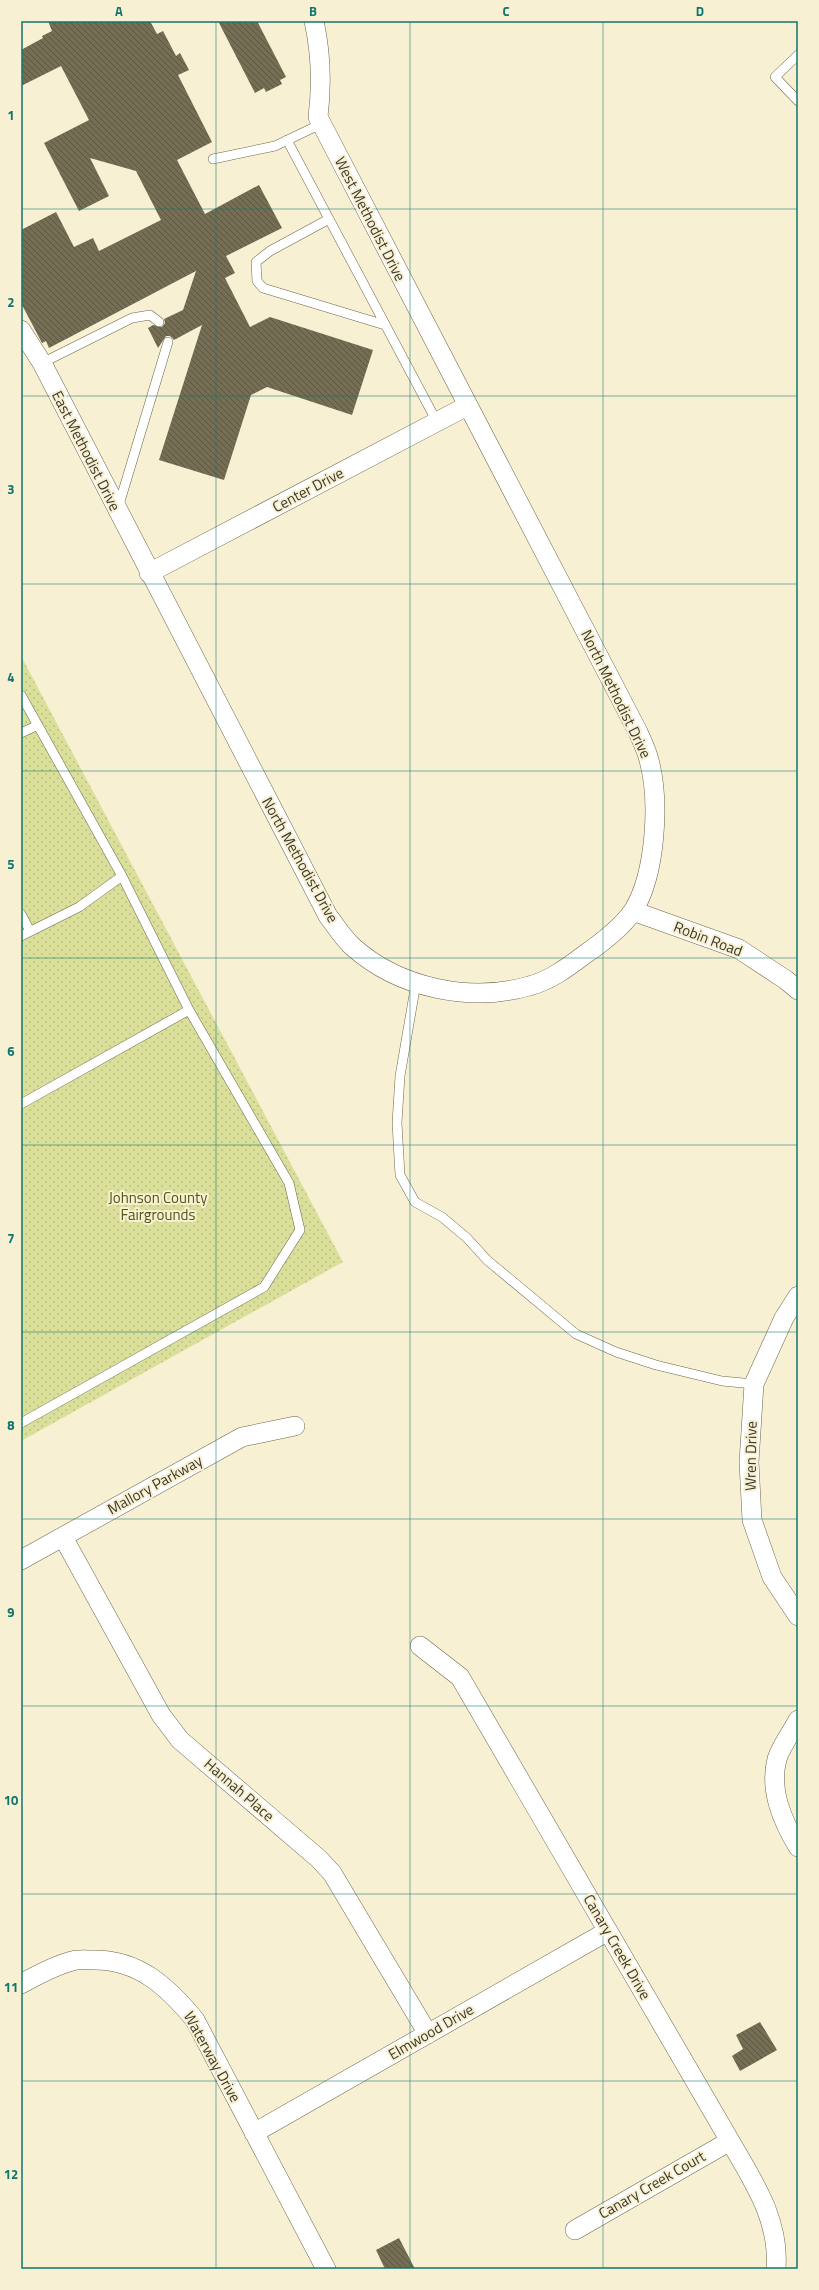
<svg xmlns="http://www.w3.org/2000/svg" width="819" height="2290" viewBox="0 0 819 2290" font-family="'Titillium Web',sans-serif">
	<defs>
		<pattern id="park-dots" width="8" height="8" patternUnits="userSpaceOnUse"><rect width="8" height="8" fill="#dadf9a"/><path d="M2 2h.1M6 6h.1" fill="none" stroke="#bcc085" stroke-width="1.8" stroke-linecap="round"/></pattern>
		<pattern id="building-back-hatch" width="6" height="6" patternUnits="userSpaceOnUse"><rect width="6" height="6" fill="#756e53"/><path d="M-1 5l2 2M0 0l6 6M5-1l2 2" fill="none" stroke="#5c5742"/></pattern>
	</defs>
	<rect width="100%" height="100%" fill="#f8f0d2"/>
	<path fill="url(#park-dots)" d="M21,656L343,1262L21,1441Z"/>
	<path fill="url(#building-back-hatch)" d="M48,21H150L157,34L163,31L176,56L180,53L189,70L178,75L212,142L177,160L205,214L259,185L282,228L226,256L235,273L225,278L250,327L270,317L373,350L352,415L267,387L251,395L224,480L159,460L202,325L174,340L170,336H166L158,348L148,328L153,325L162,327L165,323L164,319L183,310L196,271L49,348L46,341L42,343L21,303V230L56,212L74,247L93,238L99,251L161,220L136,171L90,158L109,196L79,211L44,143L89,120L61,66L21,86V50L43,38L42,36L52,31Z
		M218,21H257L286,77L280,80L282,84L266,92L264,88L255,93Z
		M760,2022L777,2050L740,2071L732,2056L743,2049L736,2035Z
		M399,2238L415,2269H385L376,2250Z"/>
	<g fill="none" stroke-linecap="round" stroke-linejoin="round">
		<defs>
			<path id="service" d="M798,55L775,77L798,101
				M287,140L437,422
				M213,159L275,146L321,124
				M329,219L270,251L256,262L257,281L263,288L385,325
				M42,363L132,318L150,315L159,322
				M118,508L168,342
				M21,695L122,876L189,1010L289,1183L300,1230L264,1287L21,1423
				M21,733L38,725
				M21,914L30,931
				M21,936L79,907L122,876
				M416,983L400,1076L397,1123L400,1175L415,1202L442,1217L467,1238L487,1260L576,1334L616,1352L656,1365L722,1381L754,1384
				M21,1104L189,1010"/>
			<path id="minor" d="M21,330L42,363L328,916C336,926 343,938 353,947C399,988 470,1003 529,986C549,981 567,968 584,955C600,944 622,927 633,911C656,874 660,801 649,760C647,751 642,741 638,732L318,117C322,85 321,53 314,21
				M149,573L467,406
				M633,911L739,949L786,980L798,990
				M798,1296L784,1318L754,1384L749,1462L752,1520L772,1577L798,1616
				M63,1537L161,1715L180,1740L319,1859L332,1873L428,2034
				M21,1560L242,1437L295,1426
				M420,1646L460,1677L730,2141C753,2181 780,2220 776,2269
				M798,1720C792,1732 781,1746 777,1759C769,1790 782,1820 798,1847
				M21,1984C37,1975 54,1966 72,1961C78,1959 86,1960 93,1960C138,1959 168,1987 195,2020L326,2269
				M254,2133L608,1931
				M575,2230L730,2141"/>
		</defs>
		<use href="#service" stroke="#6d664b" stroke-width="10"/>
		<use href="#minor" stroke="#6d664b" stroke-width="20"/>
		<use href="#service" stroke="#fff" stroke-width="9"/>
		<use href="#minor" stroke="#fff" stroke-width="19"/>
	</g>
	<path fill="none" stroke="#0f766e" stroke-width="1" stroke-opacity="0.55" d="M216,21V2269M410,21V2269M603,21V2269M21,209H798M21,396H798M21,584H798M21,771H798M21,958H798M21,1145H798M21,1332H798M21,1519H798M21,1706H798M21,1894H798M21,2081H798"/>
	<g text-anchor="middle" stroke-width="4" stroke-linejoin="round" paint-order="stroke">
		<g font-size="15" fill="#3b382c" stroke="#f8f0d2">
			<text transform="translate(370 219) rotate(63)" y="5">West Methodist Drive</text>
			<text transform="translate(86 451) rotate(63)" y="5">East Methodist Drive</text>
			<text transform="translate(308 490) rotate(-28)" y="5">Center Drive</text>
			<text transform="translate(616 694) rotate(64)" y="5">North Methodist Drive</text>
			<text transform="translate(300 860) rotate(61)" y="5">North Methodist Drive</text>
			<text transform="translate(708 939) rotate(21)" y="5">Robin Road</text>
			<text transform="translate(751 1456) rotate(-89)" y="5">Wren Drive</text>
			<text transform="translate(155 1485) rotate(-29)" y="5">Mallory Parkway</text>
			<text transform="translate(239 1790) rotate(41)" y="5">Hannah Place</text>
			<text transform="translate(617 1947) rotate(60)" y="5">Canary Creek Drive</text>
			<text transform="translate(431 2032) rotate(-30)" y="5">Elmwood Drive</text>
			<text transform="translate(212 2057) rotate(61)" y="5">Waterway Drive</text>
			<text transform="translate(652 2185) rotate(-30)" y="5">Canary Creek Court</text>
		</g>
		<g font-size="15" fill="#535515" stroke="#f8f0d2">
			<text x="158" y="1203">Johnson County<tspan x="158" dy="17">Fairgrounds</tspan></text>
		</g>
	</g>
	<rect width="819" height="2290" fill="none" stroke="#f8f0d2" stroke-width="44"/>
	<rect x="22" y="22" width="775" height="2246" fill="none" stroke="#0f766e" stroke-width="1.5"/>
	<g font-size="13" text-anchor="middle" font-weight="bold" fill="#0f766e">
		<text x="119" y="16">A</text>
		<text x="313" y="16">B</text>
		<text x="506" y="16">C</text>
		<text x="700" y="16">D</text>
		<text x="11" y="120">1</text>
		<text x="11" y="307">2</text>
		<text x="11" y="494">3</text>
		<text x="11" y="682">4</text>
		<text x="11" y="869">5</text>
		<text x="11" y="1056">6</text>
		<text x="11" y="1243">7</text>
		<text x="11" y="1430">8</text>
		<text x="11" y="1617">9</text>
		<text x="11" y="1805">10</text>
		<text x="11" y="1992">11</text>
		<text x="11" y="2179">12</text>
	</g>
</svg>
